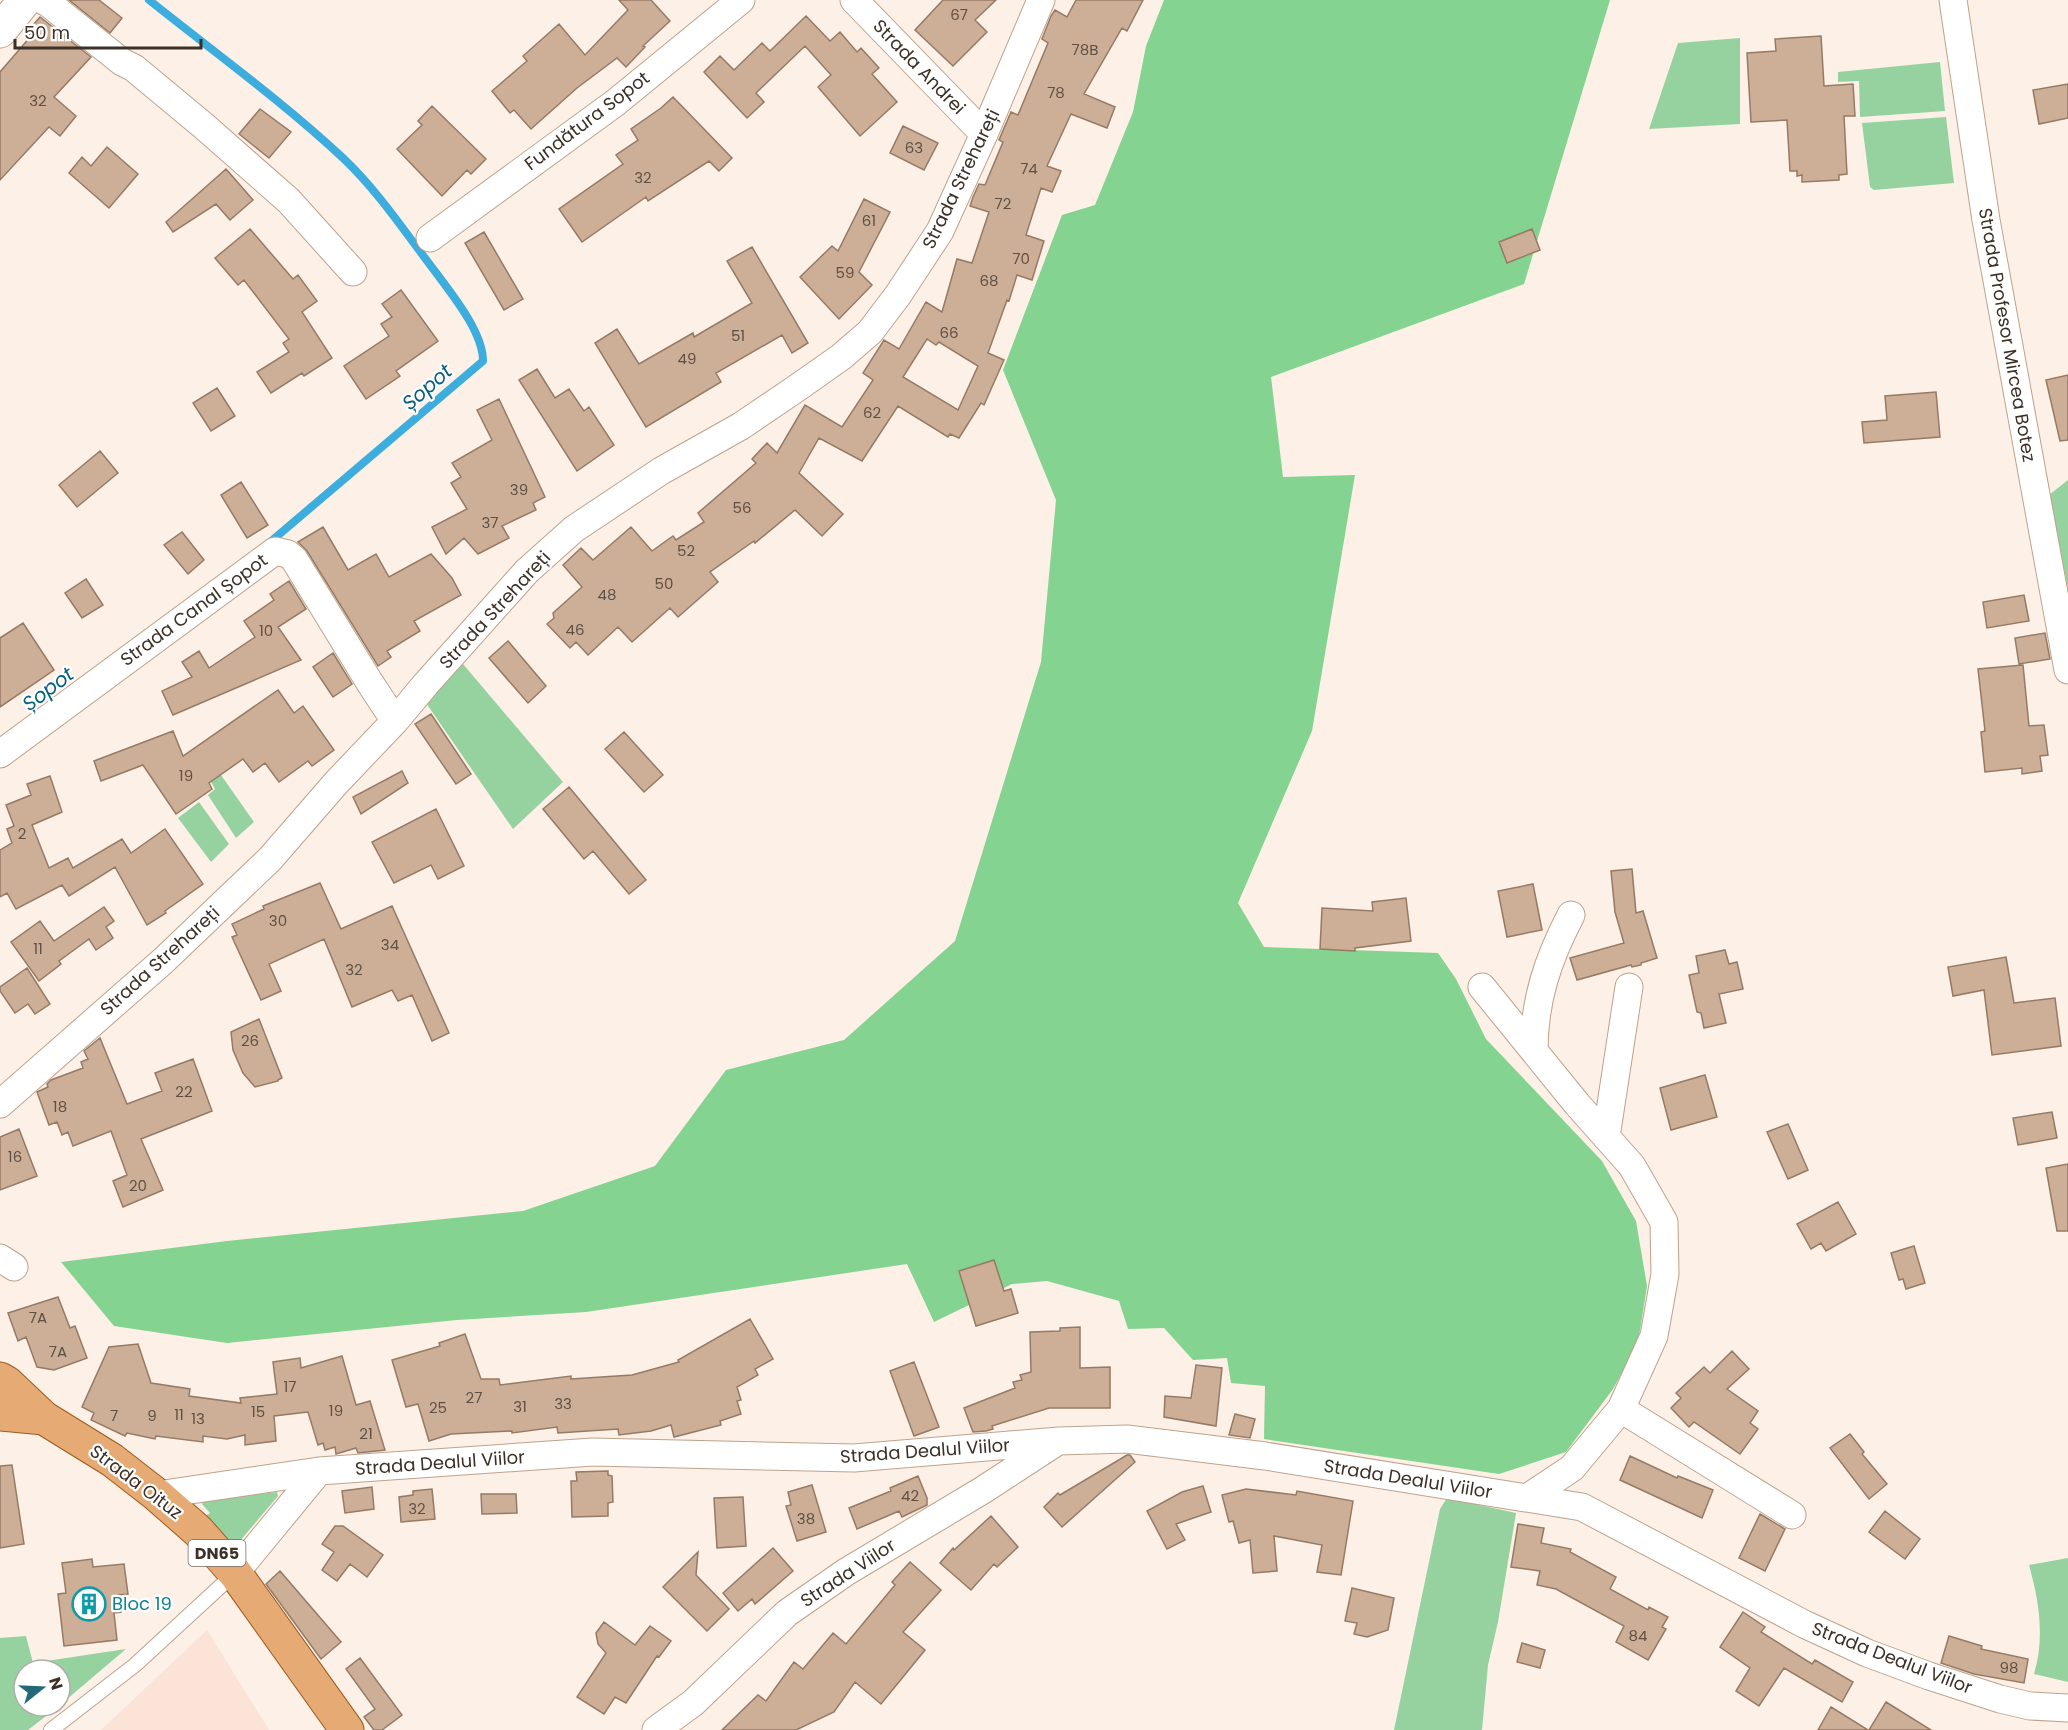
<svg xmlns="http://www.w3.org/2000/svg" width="2068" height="1730" viewBox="0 0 2068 1730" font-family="Poppins,sans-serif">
	<rect width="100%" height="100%" fill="#fdf0e6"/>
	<path fill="#fbe3d8" d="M207,1630L269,1730H101Z"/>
	<path fill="#96d29f" d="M1740,38V124L1649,129L1678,43Z
		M1940,62L1945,111L1860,117L1859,81L1838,82V72Z
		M1946,117L1954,183L1874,190L1870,187L1862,123Z
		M2068,480V589L2049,495Z
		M463,664L563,782L513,829L426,703Z
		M221,775L254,822L236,838L208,795L215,789L211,782Z
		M199,802L229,844L211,862L178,818Z
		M277,1492L278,1496L234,1548L202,1518L210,1513L202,1504L204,1501Z
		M1447,1498L1516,1513L1498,1622L1488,1665L1482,1730H1394L1440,1509Z
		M2068,1558V1682L2034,1674C2045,1638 2039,1601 2029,1565Z
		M26,1636L33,1663L126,1649L60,1705V1670H24V1706H59L28,1730H0V1638Z"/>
	<path fill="#84d391" d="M1164,0H1610L1524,284L1271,377L1283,477L1355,475L1312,731L1238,903L1264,947L1438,953L1456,979L1486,1039L1602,1161L1636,1221L1647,1286L1638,1343L1613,1389L1566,1452L1499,1474L1264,1439L1265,1386L1231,1383L1227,1358L1193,1360L1164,1328L1128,1329L1119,1301L1047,1281L1012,1284L934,1322L907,1264L586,1312L457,1320L227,1343L114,1326L61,1262L227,1241L523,1211L655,1166L726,1070L844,1040L955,941L1041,662L1056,500L1003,370L1062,215L1095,205L1133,112L1146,46Z"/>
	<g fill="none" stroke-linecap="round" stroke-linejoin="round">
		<path stroke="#3daddd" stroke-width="8" d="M149,0C214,52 282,101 343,158C379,192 407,235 437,274C454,297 483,333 483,361L269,543"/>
	</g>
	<path fill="#cdaf98" stroke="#967a64" stroke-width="1.5" fill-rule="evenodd" d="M69,0H99L122,18L110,33Z
		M619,0H651L670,21L643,46L645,47L626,67L617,58L577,88L531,129L514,110L510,113L492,91L527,61L523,56L559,24L585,55L628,10Z
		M943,0H996L975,20L987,32L953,66L915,30Z
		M1076,0H1143L1127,31L1122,28L1084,94L1115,107L1107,128L1071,114L1047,166L1061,171L1052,192L1041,188L1026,235L1044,241L1032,280L1017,275L1009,301L1007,300L988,353L1004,360L984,405L981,403L959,438L950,434L948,437L898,406L862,461L819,438L799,473L843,514L822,536L795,510L755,543L754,541L710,572L718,582L678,617L670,608L632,642L618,627L588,655L576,642L570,648L547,624L554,618L553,613L582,587L563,565L581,548L593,560L631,527L652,551L673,536L676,540L704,522L698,513L756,463L752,459L767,443L777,453L805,405L842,427L873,380L863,373L884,340L899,349L926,302L942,312L957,259L972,263L989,212L970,206L973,197L979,184L985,185L1003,142L999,140L1011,112L1018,115L1048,43L1042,39L1051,16L1055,10L1067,17ZM927,339L936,345L939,342L978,366L958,410L903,377Z
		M806,16L830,41L840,32L857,52L861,48L879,68L872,74L897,102L860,136L818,87L831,75L805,46L756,93L764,102L747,118L704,72L720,56L734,70L762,43L770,51Z
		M40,17L91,57L54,97L76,116L60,136L49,127L0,180V72L31,36L27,32Z
		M1821,36L1824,86L1853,84L1855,116H1844L1847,174L1839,175V180L1802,182V175L1797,176V171H1790L1787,120L1751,122L1747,53L1776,51L1775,39Z
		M2068,84V118L2039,124L2033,90Z
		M673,97L732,158L719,171L709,161L648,201L646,197L582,242L559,209L623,164L616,155L638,140L631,129L661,108Z
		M432,106L486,159L471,174L467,170L442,196L397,149L422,125L418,121Z
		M260,109L291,132L269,158L239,134Z
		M903,126L938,143L924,170L890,153Z
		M107,147L138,174L109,208L69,173L82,157L91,166Z
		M226,169L253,200L230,220L216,204L173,232L166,222Z
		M864,199L890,212L859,272L872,285L839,319L800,277L832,246L838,251Z
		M250,229L293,279L298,275L317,301L302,312L332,358L304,376L302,373L271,393L257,372L289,352L283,343L289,339L244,280L238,285L215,258Z
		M1532,229L1540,250L1507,263L1499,242Z
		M484,232L523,299L504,310L465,243Z
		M752,247L808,343L792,353L782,335L716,373L721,382L646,427L595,343L617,329L639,364L693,333L694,337L752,303L727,261Z
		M401,290L438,341L396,371L400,376L366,399L344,366L389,336L381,324L392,317L382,304Z
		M537,369L555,398L569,389L584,411L589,407L614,445L577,471L519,380Z
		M2068,375V440L2060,441L2046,380Z
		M217,388L235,416L211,431L193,403Z
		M1936,392L1940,437L1864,443L1862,422L1887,420L1885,396Z
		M499,399L545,497L533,503L536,510L502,526L509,538L478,554L464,538L446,554L432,527L467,509L451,483L461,477L452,463L492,440L477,410Z
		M100,451L118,473L77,507L59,485Z
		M241,482L268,525L247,538L221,495Z
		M323,527L348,570L376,554L389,577L431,554L452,578L461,595L414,621L420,631L387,651L391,657L378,666L307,551L298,542Z
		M182,532L204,560L188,574L164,545Z
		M86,579L103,605L82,618L65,593Z
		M289,581L306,609L278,627L301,660L173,715L162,691L192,677L182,662L199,651L209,668L255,637L244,621L274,600L270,594Z
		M2024,595L2029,621L1987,628L1983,602Z
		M23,623L54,670L0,707V638Z
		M2045,633L2050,659L2019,664L2015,638Z
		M508,641L546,686L528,703L489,658Z
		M333,653L352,684L333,697L313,667Z
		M2023,665L2029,726L2044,725L2048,755L2040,756L2042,771L2022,774V768L1985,772L1981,732L1985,731L1978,669Z
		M278,690L294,713L303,706L334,750L312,766L308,761L279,782L265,763L253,772L243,759L209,783L212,789L176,814L143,765L101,781L94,761L173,731L183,756Z
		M431,714L471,774L456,784L415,724Z
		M624,732L663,775L644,792L605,749Z
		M402,771L408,783L361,814L353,797Z
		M50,776L62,812L32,825L49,868L68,858L73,868L122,839L131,853L165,829L203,884L165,911L166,913L147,925L115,867L69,896L62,885L16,909L7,893L0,897V850L12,843L7,829L14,826L6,805L31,795L27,784Z
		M569,787L646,880L629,894L593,851L584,859L543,809Z
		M436,809L464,866L438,879L431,865L394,883L372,842Z
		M1632,869L1636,913L1643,911L1657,958L1641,963V965L1632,967L1631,965L1577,980L1570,958L1624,943L1615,912L1611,871Z
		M320,883L341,929L392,906L449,1033L432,1041L412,995L398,1001L392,990L352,1007L324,939L269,964L281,991L261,1000L232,937L237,935L232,924L264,909L263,906Z
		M1533,884L1542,930L1507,937L1498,891Z
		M1406,898L1411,941L1355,948V951L1320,949L1322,908L1373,911L1372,902Z
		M104,907L114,921L106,927L113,938L96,950L89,939L59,961L61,964L39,981L11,942L40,921L54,941Z
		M1725,950L1729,964L1737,962L1743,989L1719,994L1726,1023L1704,1028L1701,1013L1697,1012L1689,975L1699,973L1696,956Z
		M2006,957L2014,1003L2055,998L2061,1046L1992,1055L1984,990L1953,996L1948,967Z
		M27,968L50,1004L35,1014L28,1004L15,1013L0,991V987Z
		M259,1019L282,1078L278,1080V1081L255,1087L243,1073L233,1050L231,1032Z
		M100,1038L127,1104L162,1091L155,1073L193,1059L212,1111L141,1139L163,1190L123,1207L113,1181L127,1175L111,1131L73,1146L68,1132L62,1135L57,1122L49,1125L37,1092L48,1087L47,1084L51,1080L83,1068L81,1062L88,1059L84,1051Z
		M1705,1075L1717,1117L1671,1130L1660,1088Z
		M2052,1112L2057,1138L2018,1145L2013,1118Z
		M1788,1124L1808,1170L1788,1179L1767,1132Z
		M19,1129L37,1176L0,1190V1137Z
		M2068,1164V1231H2057L2046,1168Z
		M1838,1202L1856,1234L1826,1251L1821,1243L1811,1249L1797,1224Z
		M1914,1246L1925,1283L1906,1289L1903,1279L1899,1280L1891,1253Z
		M994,1260L1004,1291L1011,1289L1018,1313L976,1326L959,1271Z
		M58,1297L70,1328L75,1326L87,1358L54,1370L37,1367L26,1337L18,1341L8,1313Z
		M750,1319L773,1359L755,1369L758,1375L737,1387L741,1400L737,1401L741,1414L720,1421L721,1425L674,1437L671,1425L651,1431L619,1435L618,1429L558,1433L557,1427L512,1433V1431L451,1434L429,1441L418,1404L406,1407L392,1360L440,1346L439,1343L465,1334L481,1379H499L500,1385L571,1376V1379L632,1375L679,1362L678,1360Z
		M1080,1327V1368L1110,1367V1408H1049L992,1426L993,1429L986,1431L973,1432L964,1408L1015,1388L1013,1382L1022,1380L1020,1375L1031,1372L1030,1332L1060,1331V1328Z
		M138,1344L151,1383L190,1389L189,1396L241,1403L240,1398L277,1394L273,1362L300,1358L301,1368L342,1356L356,1405L370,1401L385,1450L358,1453L356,1448L336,1454L335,1447L325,1450L323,1443L318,1445L308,1412L274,1416L276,1441L245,1445V1435L227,1439L203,1436V1442L156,1436L155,1439L127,1433L125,1436L91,1420L94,1413L82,1407L109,1347Z
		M1732,1351L1749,1369L1727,1389L1758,1411L1750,1423L1758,1429L1740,1454L1694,1422L1689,1427L1671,1408L1681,1398L1676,1393L1704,1367L1710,1373Z
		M914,1362L939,1427L914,1436L890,1371Z
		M1196,1365L1222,1368L1216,1426L1164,1417L1165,1396L1191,1398Z
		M1235,1414L1255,1419L1250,1438L1229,1435Z
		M1850,1434L1864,1452L1862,1454L1887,1484L1869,1499L1830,1448Z
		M1127,1455H1130L1135,1462L1062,1527L1044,1507L1058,1493L1060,1495Z
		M1630,1456L1677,1478L1678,1476L1713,1490L1702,1518L1620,1480Z
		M12,1465L24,1544L0,1548V1466Z
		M608,1471V1475L612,1476L613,1502L608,1503V1516L572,1517L571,1481H577L576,1472Z
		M918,1476L927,1498V1505L902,1517L899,1511L857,1529L849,1508L891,1491L890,1488Z
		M812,1485L826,1532L797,1541L786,1506L791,1505L788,1492Z
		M1203,1486L1211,1512L1176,1524L1185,1540L1167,1549L1147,1511L1182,1492Z
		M372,1487L374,1509L345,1513L342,1491Z
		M432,1489L435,1519L401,1522L399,1497L413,1495V1491Z
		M1246,1489L1296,1495L1297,1491L1353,1501L1341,1575L1317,1572L1322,1545L1274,1536L1277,1571L1253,1573L1250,1540L1239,1543L1233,1521L1229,1522L1222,1495Z
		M481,1494H516L517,1513L482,1514Z
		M743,1497L746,1546L717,1548L714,1498Z
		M1885,1511L1920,1539L1905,1559L1869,1532Z
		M1760,1514L1785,1529L1765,1571L1739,1558Z
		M991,1516L1018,1547L997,1567L994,1564L971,1590L940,1563L953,1548L954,1550Z
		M1518,1524L1544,1528L1541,1543L1571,1549L1570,1552L1616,1577L1610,1589L1648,1610L1649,1607L1668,1617L1662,1627L1666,1629L1648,1660L1616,1642L1624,1626L1556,1589L1537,1585L1540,1571L1511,1567Z
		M335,1526H343L383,1555L367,1577L350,1564L337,1581L322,1570L334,1552L322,1544Z
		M773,1548L793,1571L755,1604L752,1599L738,1611L723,1593Z
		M698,1552L696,1575L729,1609L707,1631L663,1587Z
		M92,1559L93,1567L124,1564L128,1594L118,1595L121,1612L114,1613L117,1640L64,1646L58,1594L66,1593L62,1563Z
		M910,1562L941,1590L903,1632L925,1650L881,1704L855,1682L834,1712L796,1730H722L758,1695L766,1701L794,1662L803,1669L833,1633L846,1644L895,1585L892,1582Z
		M280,1571L341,1642L321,1659L266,1584Z
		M1352,1588L1394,1598L1388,1630L1367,1637L1354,1634L1357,1623L1345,1621Z
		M1743,1612L1765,1627L1761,1632L1812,1664L1815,1660L1853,1682L1842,1702L1784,1668L1759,1706L1736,1691L1750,1668L1720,1647Z
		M604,1622L635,1645L650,1626L671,1641L659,1657L657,1656L626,1703L615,1697L604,1714L577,1697L606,1653L598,1644L596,1633Z
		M1949,1636L1982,1646L1981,1649L2028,1659L2024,1683L1974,1674L1941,1663Z
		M1522,1643L1545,1650L1540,1668L1517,1662Z
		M360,1658L402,1715L382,1730H374L364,1717L375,1709L346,1669Z
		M1886,1702L1931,1730H1869Z
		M1831,1707L1868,1730H1818Z"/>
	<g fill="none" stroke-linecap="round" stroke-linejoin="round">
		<defs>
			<path id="lane" d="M51,1730L135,1665L235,1573"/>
			<path id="street" d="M42,0L48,3L122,62L134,68L205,127L289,201L353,272
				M854,0L984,134
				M1953,0L1986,220L2068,670
				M430,238L615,103L741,0
				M0,754L275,551L288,554L294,559L370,683L395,721
				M1482,987L1577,1104L1632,1166L1664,1222L1665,1274L1654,1336L1621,1409L1572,1468L1527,1498
				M1534,1051C1534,1000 1548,959 1571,915
				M0,1104L163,961L270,859L336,783L395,721L425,685L527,571L574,529L661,471L741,426L797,388L841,357L870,332L898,295L940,231L984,134L1041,0
				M1606,1137L1629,987
				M0,1258L14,1267
				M1621,1409L1792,1515
				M157,1495L319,1471L593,1452L854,1458L1059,1441L1127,1439L1265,1456L1582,1507L1804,1624L1867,1653L1929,1676L2000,1699L2030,1706L2068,1708
				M235,1573L319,1471
				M656,1730L693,1703L787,1613L846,1572L983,1490L1055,1443"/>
			<path id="secondary" d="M0,31L25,0"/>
			<path id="primary" d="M0,1379L7,1383L44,1418L112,1460L157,1495L198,1531L235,1573L347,1730
				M0,1414L44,1418"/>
		</defs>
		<use href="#lane" stroke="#bfa28b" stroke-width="16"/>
		<use href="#street" stroke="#bfa28b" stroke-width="29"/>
		<use href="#secondary" stroke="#bfa28b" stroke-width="35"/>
		<use href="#primary" stroke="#9f5a1d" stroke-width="35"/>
		<use href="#lane" stroke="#fff" stroke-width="14"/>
		<use href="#street" stroke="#fff" stroke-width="27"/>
		<use href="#secondary" stroke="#fff" stroke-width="33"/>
		<use href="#primary" stroke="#e6aa74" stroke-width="33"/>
	</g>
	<defs>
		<symbol id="building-ring" viewBox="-11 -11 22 22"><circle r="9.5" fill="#fff" stroke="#0f9aa8" stroke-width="1.5"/><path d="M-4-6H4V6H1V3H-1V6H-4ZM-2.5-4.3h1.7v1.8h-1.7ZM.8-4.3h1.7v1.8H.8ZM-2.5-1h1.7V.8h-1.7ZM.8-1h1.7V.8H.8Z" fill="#0f9aa8"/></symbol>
	</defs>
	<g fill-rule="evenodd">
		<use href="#building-ring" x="70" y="1585" width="38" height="38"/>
	</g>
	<g text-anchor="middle" stroke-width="4.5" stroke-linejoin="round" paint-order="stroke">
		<g font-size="15" fill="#605043">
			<text x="959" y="20">67</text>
			<text x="1085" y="55">78B</text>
			<text x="1056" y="98">78</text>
			<text x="38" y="106">32</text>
			<text x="914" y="153">63</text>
			<text x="1029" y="174">74</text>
			<text x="643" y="183">32</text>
			<text x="1003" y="209">72</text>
			<text x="869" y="226">61</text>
			<text x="1021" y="264">70</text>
			<text x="845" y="278">59</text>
			<text x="989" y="286">68</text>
			<text x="949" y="338">66</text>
			<text x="738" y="341">51</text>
			<text x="687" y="364">49</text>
			<text x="872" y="418">62</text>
			<text x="519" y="495">39</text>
			<text x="742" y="513">56</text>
			<text x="490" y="528">37</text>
			<text x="686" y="556">52</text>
			<text x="664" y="589">50</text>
			<text x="607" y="600">48</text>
			<text x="575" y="635">46</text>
			<text x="266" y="636">10</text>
			<text x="186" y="781">19</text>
			<text x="22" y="839">2</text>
			<text x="278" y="926">30</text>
			<text x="390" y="950">34</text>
			<text x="38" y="954">11</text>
			<text x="354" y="975">32</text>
			<text x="250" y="1046">26</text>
			<text x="184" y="1097">22</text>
			<text x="60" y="1112">18</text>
			<text x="15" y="1162">16</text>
			<text x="138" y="1191">20</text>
			<text x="38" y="1323">7A</text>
			<text x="58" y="1357">7A</text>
			<text x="290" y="1392">17</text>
			<text x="474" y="1403">27</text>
			<text x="563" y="1409">33</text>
			<text x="520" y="1412">31</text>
			<text x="438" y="1413">25</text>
			<text x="336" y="1416">19</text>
			<text x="258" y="1417">15</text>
			<text x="179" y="1420">11</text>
			<text x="114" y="1421">7</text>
			<text x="152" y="1421">9</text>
			<text x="198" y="1424">13</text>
			<text x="366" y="1439">21</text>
			<text x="910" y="1501">42</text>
			<text x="417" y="1514">32</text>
			<text x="806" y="1524">38</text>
			<text x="1638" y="1641">84</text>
			<text x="2009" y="1673">98</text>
		</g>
		<rect fill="#fff" stroke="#766e68" stroke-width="1.5" x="188.5" y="1540" width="57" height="26" rx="4.5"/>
		<g font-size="16" font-weight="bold" fill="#3c3027">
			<text x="217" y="1559">DN65</text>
		</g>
		<g font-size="18" fill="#3c3027" stroke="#fff">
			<text transform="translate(919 67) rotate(46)" y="6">Strada Andrei</text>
			<text transform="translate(587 121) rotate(-37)" y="6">Fundătura Sopot</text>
			<text transform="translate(961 179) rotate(-64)" y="6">Strada Strehareți</text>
			<text transform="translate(2007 335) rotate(80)" y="6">Strada Profesor Mircea Botez</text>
			<text transform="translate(194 610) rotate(-36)" y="6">Strada Canal Șopot</text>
			<text transform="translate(495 610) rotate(-47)" y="6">Strada Strehareți</text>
			<text transform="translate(160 961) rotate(-42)" y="6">Strada Strehareți</text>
			<text transform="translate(925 1451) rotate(-4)" y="6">Strada Dealul Viilor</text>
			<text transform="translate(440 1463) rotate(-4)" y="6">Strada Dealul Viilor</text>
			<text transform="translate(1408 1479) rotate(9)" y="6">Strada Dealul Viilor</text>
			<text transform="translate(136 1482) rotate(37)" y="6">Strada Oituz</text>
			<text transform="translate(848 1573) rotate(-33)" y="6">Strada Viilor</text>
			<text transform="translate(1892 1658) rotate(21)" y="6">Strada Dealul Viilor</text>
		</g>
		<g font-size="18" fill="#0d838f" stroke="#fff" text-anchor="start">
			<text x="112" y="1610">Bloc 19</text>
		</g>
		<g font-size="20" font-style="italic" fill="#066081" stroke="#fff">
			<text transform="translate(427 387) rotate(-41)" y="7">Șopot</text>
			<text transform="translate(48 689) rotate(-37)" y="7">Șopot</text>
		</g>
	</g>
	<g transform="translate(42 1688) rotate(72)"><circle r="28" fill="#ffffff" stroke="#b1aca9" stroke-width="1.5"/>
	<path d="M0-4.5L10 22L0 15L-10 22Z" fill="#236978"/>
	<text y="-9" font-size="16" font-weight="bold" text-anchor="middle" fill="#3c3027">N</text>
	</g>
	<path d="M15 39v9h186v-9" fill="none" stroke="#3c3027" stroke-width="3"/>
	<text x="24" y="39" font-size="18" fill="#3c3027" stroke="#ffffff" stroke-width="4.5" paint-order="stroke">50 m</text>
</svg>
